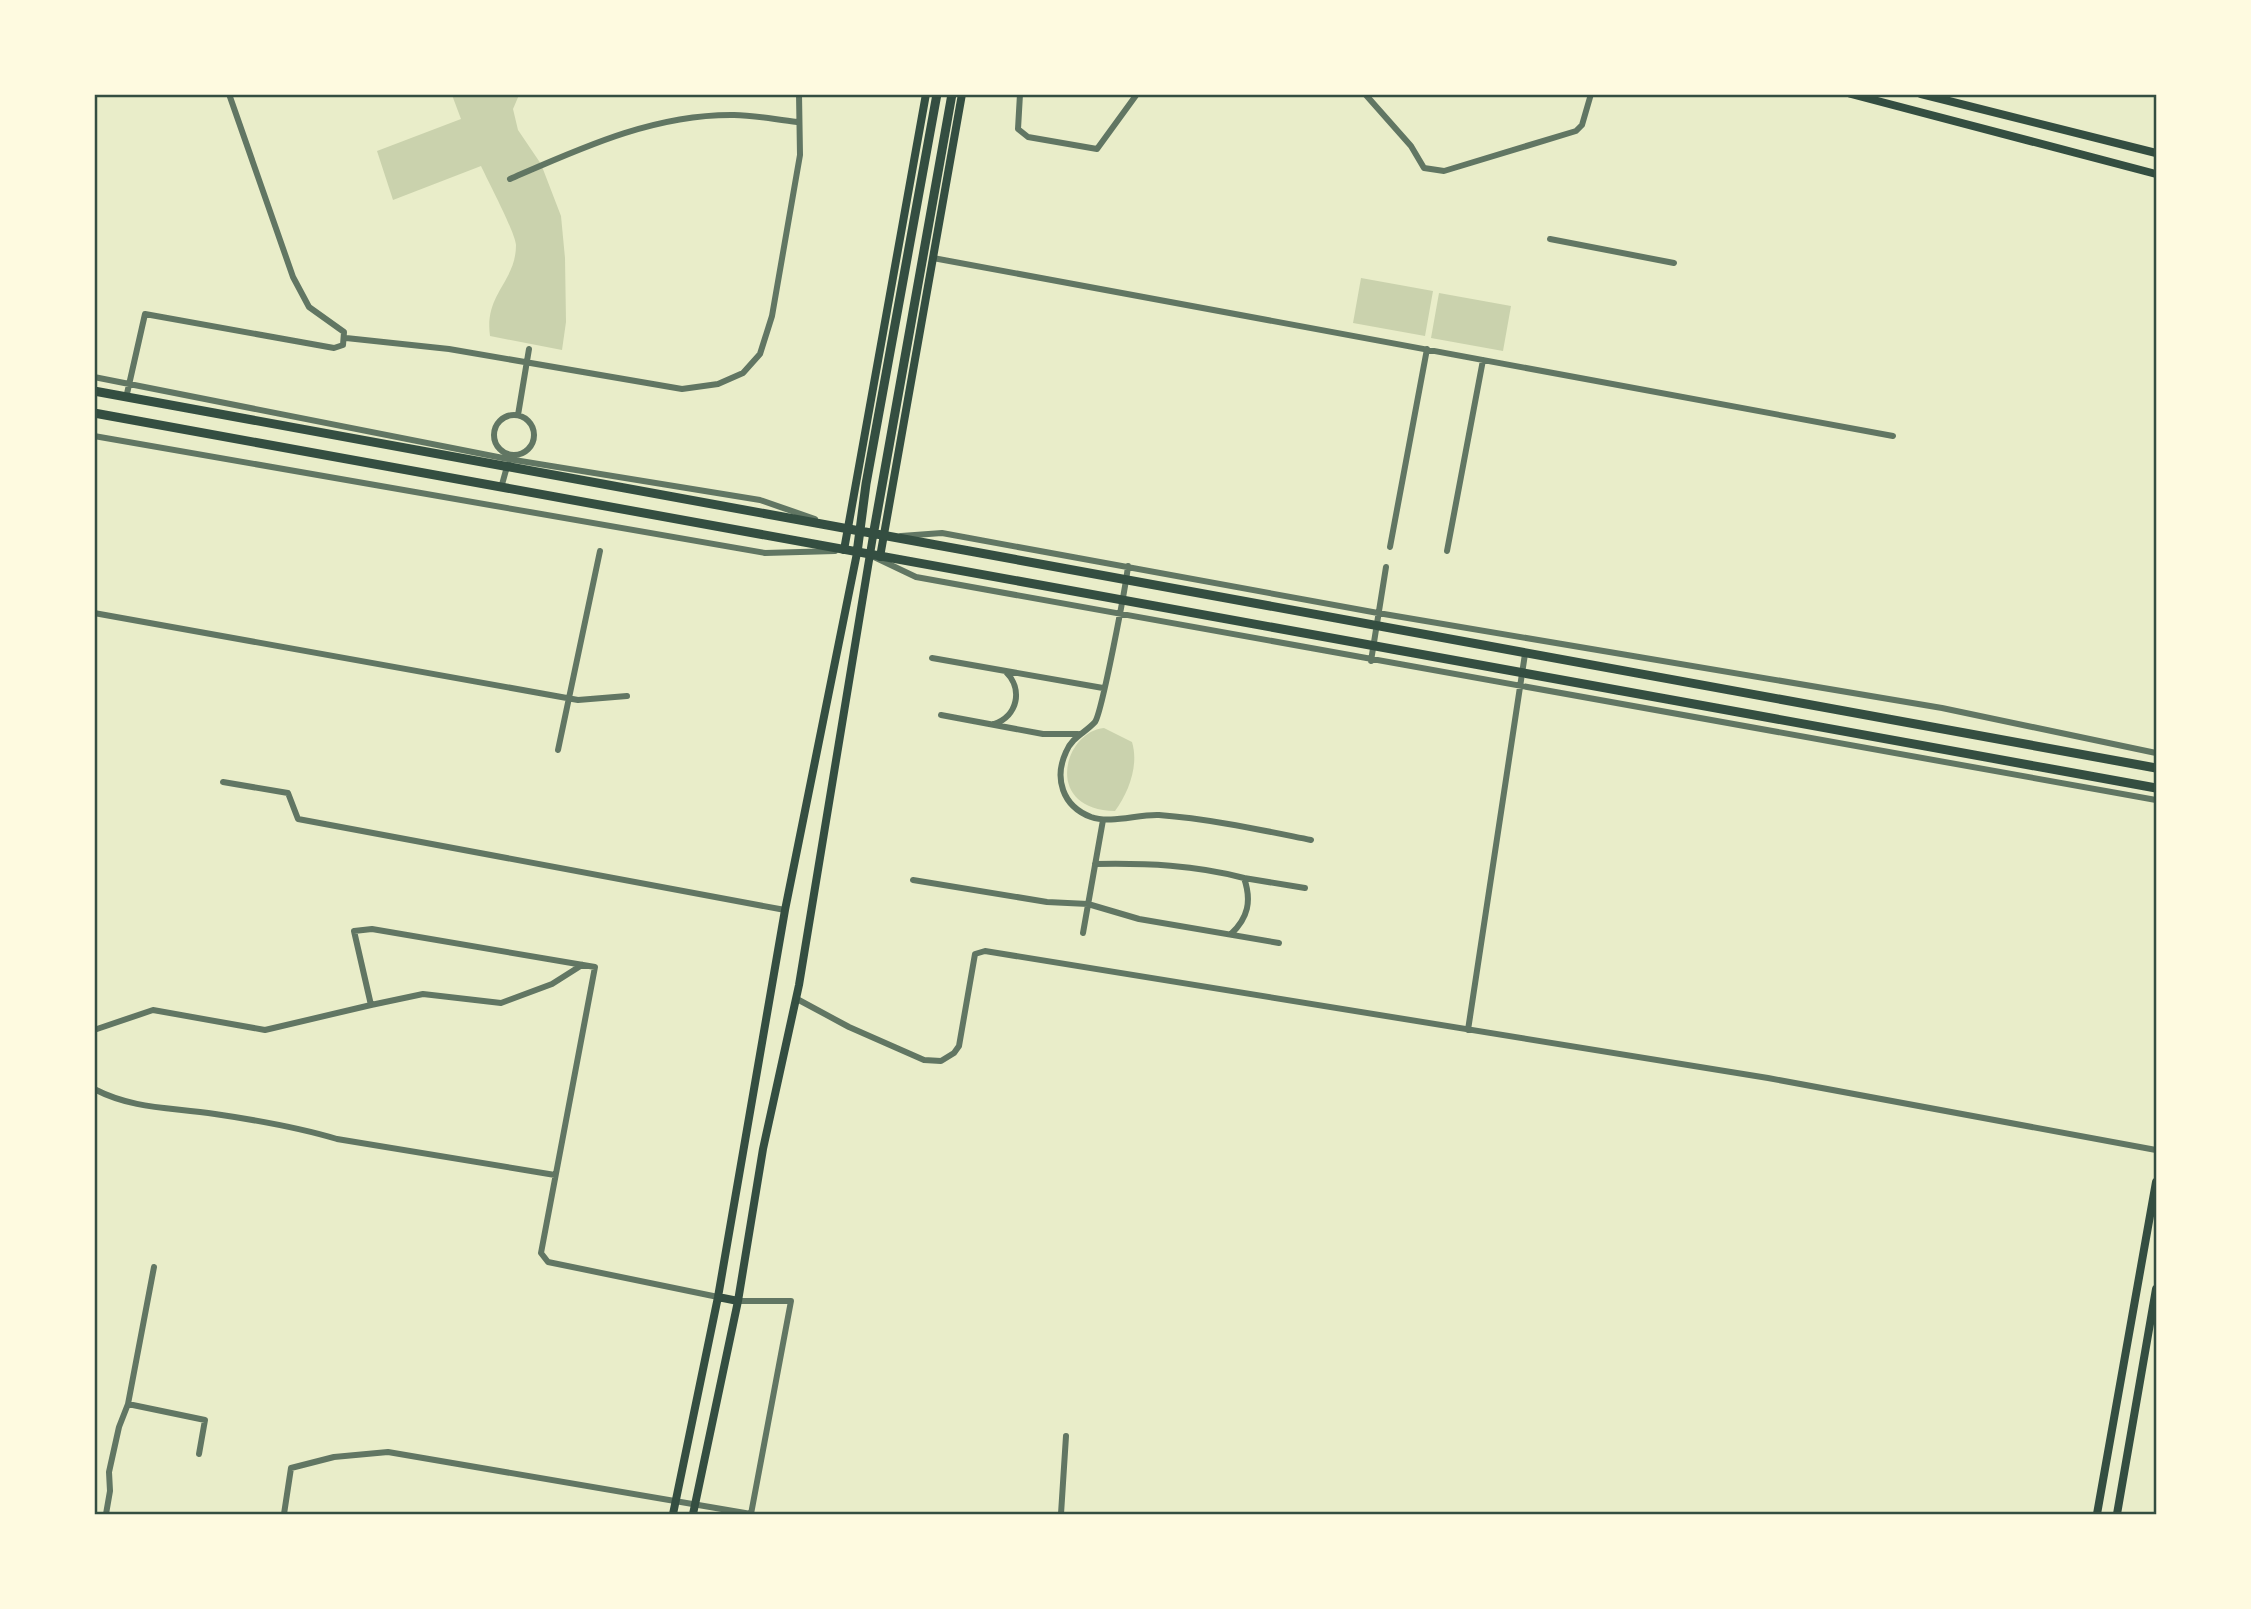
<svg xmlns="http://www.w3.org/2000/svg" width="2251" height="1609" viewBox="0 0 2251 1609" font-family="'Asap Condensed',sans-serif">
	<rect width="100%" height="100%" fill="#e9edc9"/>
	<path fill="#cad2ad" d="M452,95H519L513,109L518,130L541,164L561,216L565,258L566,322L562,350L490,336C484,294 516,282 516,245C515,232 488,181 481,166L393,200L377,151L461,119Z
		M1361,278L1433,291L1425,336L1353,323Z
		M1439,293L1511,306L1503,351L1431,338Z
		M1104,728L1132,742C1139,765 1129,792 1115,811C1043,810 1063,732 1104,728Z"/>
	<g fill="none" stroke-linecap="round" stroke-linejoin="round">
		<path stroke="#617663" stroke-width="6" d="M1020,94L1018,129L1028,137L1097,149L1137,94
			M1365,94L1411,146L1424,168L1444,171L1576,131L1582,125L1591,94
			M510,179C581,148 654,114 734,115C755,115 777,120 797,122
			M1550,239L1674,263
			M933,258L1893,436
			M346,338L449,349L682,389L718,384L743,373L760,354L772,316L800,155L799,94
			M94,377L508,459L760,500L815,519
			M126,398L145,314L334,348L343,345L344,332L309,307L293,277L229,94
			M518,415L529,349
			M494 435a20 20 0 1 1 40 0a20 20 0 1 1-40 0Z
			M94,436L765,553L835,551
			M501,488L508,463
			M901,536L942,533L1378,613L1942,708L2156,753
			M1390,547L1427,349
			M1447,551L1483,360
			M874,557L916,577L2156,800
			M1128,566C1126,585 1102,712 1095,722C1085,733 1072,737 1066,752C1054,778 1062,806 1091,817C1111,824 1138,814 1159,815C1211,819 1261,830 1311,840
			M94,613L578,700L627,696
			M932,658L1103,688
			M1371,661L1386,567
			M941,715L1043,734H1078
			M994,724C1018,716 1023,689 1006,672
			M558,750L600,551
			M223,782L288,793L298,819L785,910
			M1095,864C1146,863 1195,865 1244,878C1252,901 1248,918 1231,934
			M1244,878L1305,888
			M913,880L1047,902L1088,904L1139,919L1279,943
			M1083,933L1103,820
			M797,999L849,1027L924,1060L941,1061L954,1053L959,1046L975,954L985,951L1768,1078L2156,1150
			M371,1005L423,994L501,1003L552,984L582,965
			M94,1030L153,1010L265,1030L371,1005L354,931L372,929L595,967L541,1253L548,1262L718,1297
			M1468,1030L1525,654
			M94,1089C135,1110 172,1107 215,1114C256,1120 297,1127 337,1139L555,1175
			M738,1301H791L751,1514
			M128,1404L205,1420L199,1454
			M106,1514L110,1491L109,1472L119,1427L128,1404L154,1267
			M284,1514L291,1468L334,1457L388,1452L751,1514
			M1061,1514L1066,1436"/>
		<path stroke="#344e41" stroke-width="8" d="M1851,94L2156,174
			M1921,94L2156,153
			M844,550L926,94
			M880,557L962,94
			M718,1297L738,1301
			M673,1514L718,1297L785,910L857,553
			M693,1514L738,1301L763,1149L799,985L873,536
			M2097,1514L2156,1182
			M2117,1514L2156,1289"/>
		<path stroke="#344e41" stroke-width="9" d="M94,391L2156,768
			M94,413L2156,788
			M873,536L952,94
			M857,553L866,484L937,94"/>
	</g>
	<rect width="2251" height="1609" fill="none" stroke="#fefae0" stroke-width="192"/>
	<rect x="96" y="96" width="2059" height="1417" fill="none" stroke="#344e41" stroke-width="2.5"/>
</svg>
